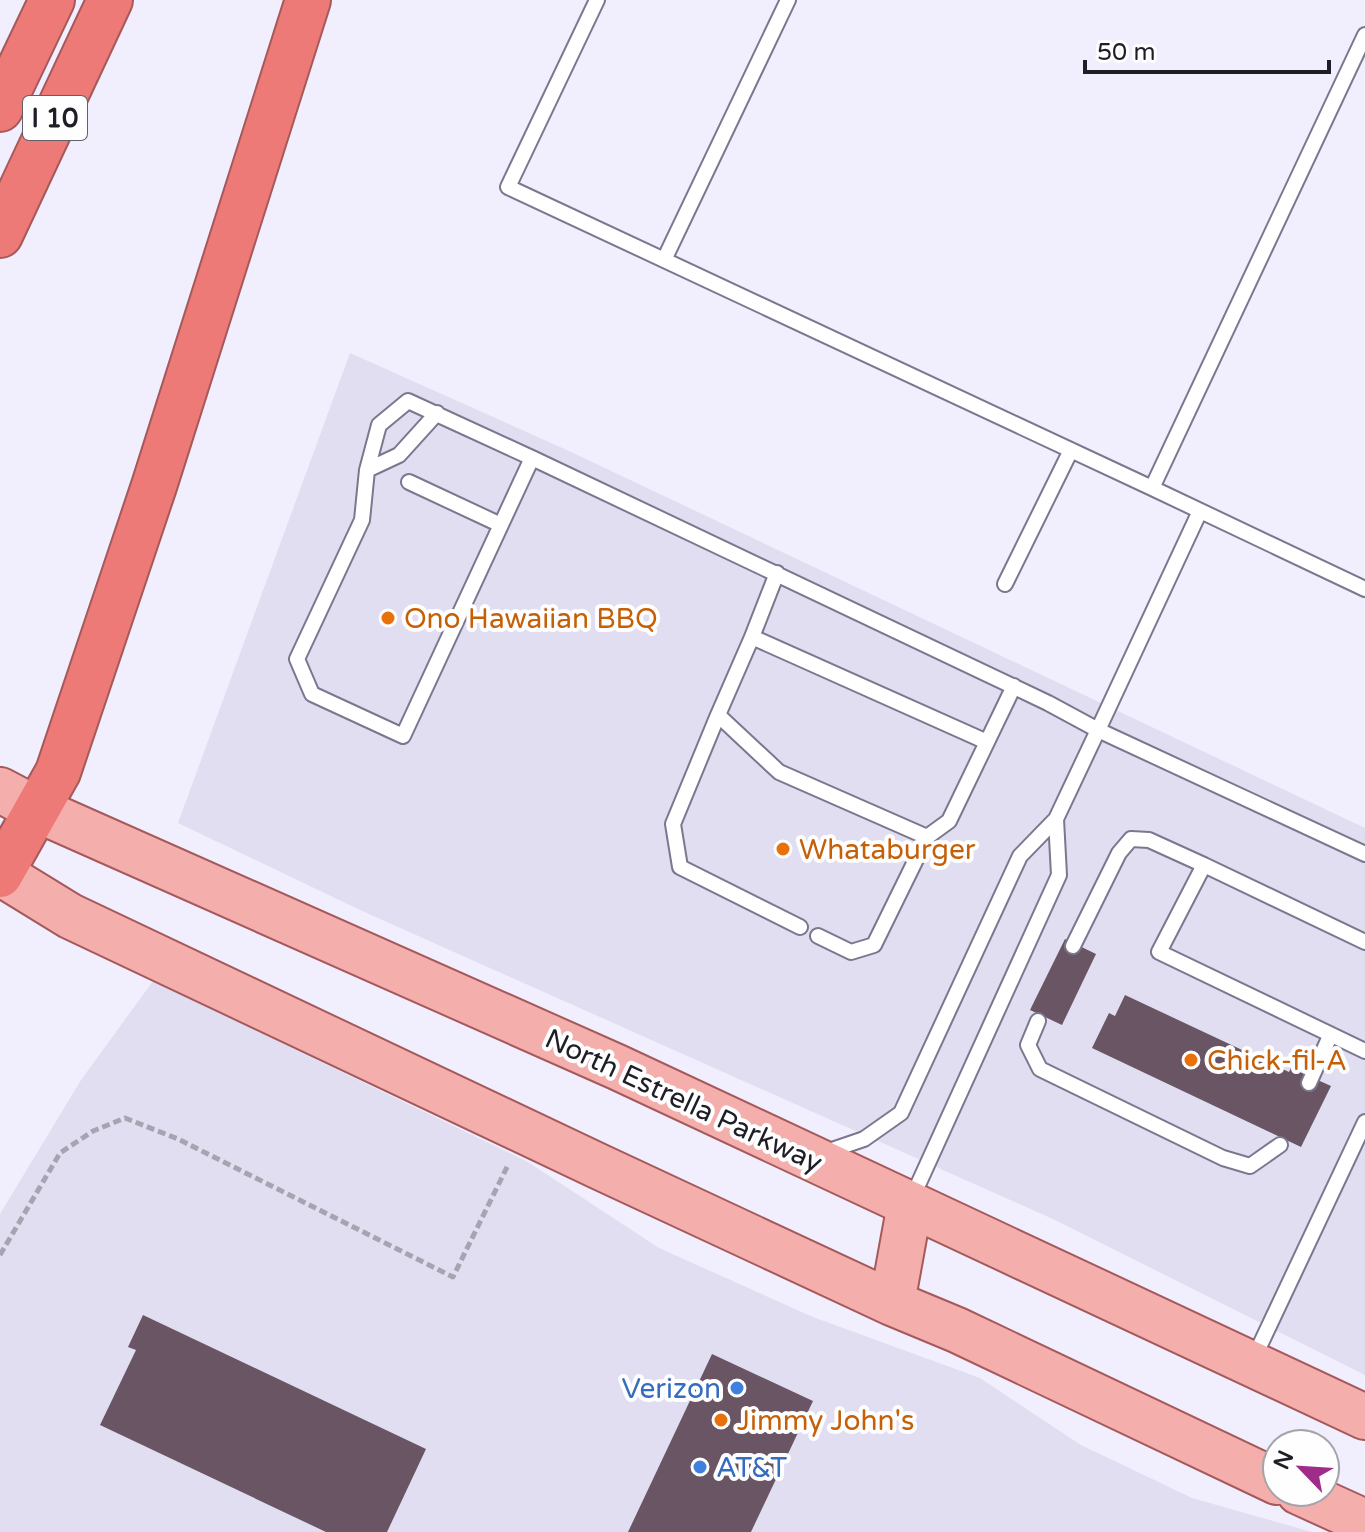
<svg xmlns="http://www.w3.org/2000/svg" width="1365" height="1532" viewBox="0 0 1365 1532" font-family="'Varela Round',sans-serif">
	<rect width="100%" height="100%" fill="#f1eefe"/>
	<path fill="#e2def2" d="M350,353L569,451L1365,828V1375L1055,1220L360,910L178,823Z
		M153,981L528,1162L659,1248L813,1317L980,1378L1081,1445L1192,1498L1312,1532H0V1214L81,1080Z"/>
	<path fill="#695564" d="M1065,939L1096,954L1062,1025L1030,1010Z
		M1125,995L1289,1072L1291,1068L1331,1086L1301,1147L1092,1048L1109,1013L1115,1016Z
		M143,1315L426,1449L387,1532H326L100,1425L136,1350L128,1347Z
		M712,1354L813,1401L751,1532H628Z"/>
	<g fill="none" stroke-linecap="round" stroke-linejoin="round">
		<defs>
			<path id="lane" d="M597,0L508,187L1152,488
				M1365,35L1152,488L1365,589
				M664,260L788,0
				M532,458L408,401L379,425L367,470L362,520L297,659L312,694L403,736L532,458L1048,703L1098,730L1200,511
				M367,470L399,455L437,413
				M409,482L501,525
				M777,573L752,637L718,715L779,772L927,837L949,821L1014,686
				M1005,584L1071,450
				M752,637L987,742
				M718,715L673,824L680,867L800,927
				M818,936L851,952L874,945L927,837
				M1365,942L1204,865L1159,952L1365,1051
				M1073,946L1119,853L1131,839L1149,840L1204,865
				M1038,1021L1028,1045L1040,1069L1223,1158L1250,1166L1280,1145
				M1309,1083L1330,1036
				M823,1153L864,1139L901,1113L1020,856L1056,819L1098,730L1365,854
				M912,1198L1059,875L1056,819
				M1253,1360L1365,1122"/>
			<path id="primary" d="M0,790L38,810L617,1067L1365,1417
				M0,873L70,916L600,1167L892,1303L957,1330L1277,1482
				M892,1303L910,1204
				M1299,1492L1365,1522"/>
			<path id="highway" d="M0,109L52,0
				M0,235L110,0
				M0,875L58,772L154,486L308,0"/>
		</defs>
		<use href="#lane" stroke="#7b778e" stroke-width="18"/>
		<use href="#primary" stroke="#a5595b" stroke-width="48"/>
		<use href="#highway" stroke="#a5595b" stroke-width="48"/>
		<path stroke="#a7a4b2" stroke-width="5" stroke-dasharray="8 4" stroke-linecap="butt" d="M0,1255L60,1153L93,1131L125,1118L178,1139L453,1277L508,1165"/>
		<use href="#lane" stroke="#fff" stroke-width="14"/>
		<use href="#primary" stroke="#f4afad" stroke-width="44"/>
		<use href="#highway" stroke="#ed7a77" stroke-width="44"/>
	</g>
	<g fill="#e8710a" stroke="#fefefe" stroke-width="3">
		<circle cx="388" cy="618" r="8"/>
		<circle cx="783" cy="849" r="8"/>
		<circle cx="1191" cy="1060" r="8"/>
		<circle cx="721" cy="1420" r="8"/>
	</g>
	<g fill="#3f7fe0" stroke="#fefefe" stroke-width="3">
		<circle cx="737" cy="1388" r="8"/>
		<circle cx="700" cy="1467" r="8"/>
	</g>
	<g text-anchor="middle" stroke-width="8" stroke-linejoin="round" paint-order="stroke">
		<rect fill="#fefefe" stroke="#626067" stroke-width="2" x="23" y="96" width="64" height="44" rx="6"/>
		<g font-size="26" font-weight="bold" fill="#1f1d26">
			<text x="55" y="127">I 10</text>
		</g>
		<g font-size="28" fill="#c56008" stroke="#fefefe" text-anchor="start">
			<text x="404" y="628">Ono Hawaiian BBQ</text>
			<text x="799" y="859">Whataburger</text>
			<text x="1207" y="1070">Chick-fil-A</text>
			<text x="737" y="1430">Jimmy John's</text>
		</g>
		<g font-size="28" fill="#1f1d26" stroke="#fefefe">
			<text transform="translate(684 1100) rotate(25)" y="10">North Estrella Parkway</text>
		</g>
		<g font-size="28" fill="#366cbe" stroke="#fefefe" text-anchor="end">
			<text x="721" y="1398">Verizon</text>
			<text x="716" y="1477" text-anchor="start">AT&amp;T</text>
		</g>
	</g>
	<g transform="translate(1301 1468) rotate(295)"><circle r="38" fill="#fefefe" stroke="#a5a4a8" stroke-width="2"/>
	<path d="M0-6L14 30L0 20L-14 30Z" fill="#9f2c88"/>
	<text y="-12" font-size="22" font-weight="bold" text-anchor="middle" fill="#1f1d26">N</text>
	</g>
	<path d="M1085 60v12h244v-12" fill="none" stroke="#1f1d26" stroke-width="4"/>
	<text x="1097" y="60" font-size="24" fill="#1f1d26" stroke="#fefefe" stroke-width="6" paint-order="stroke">50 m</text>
</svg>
